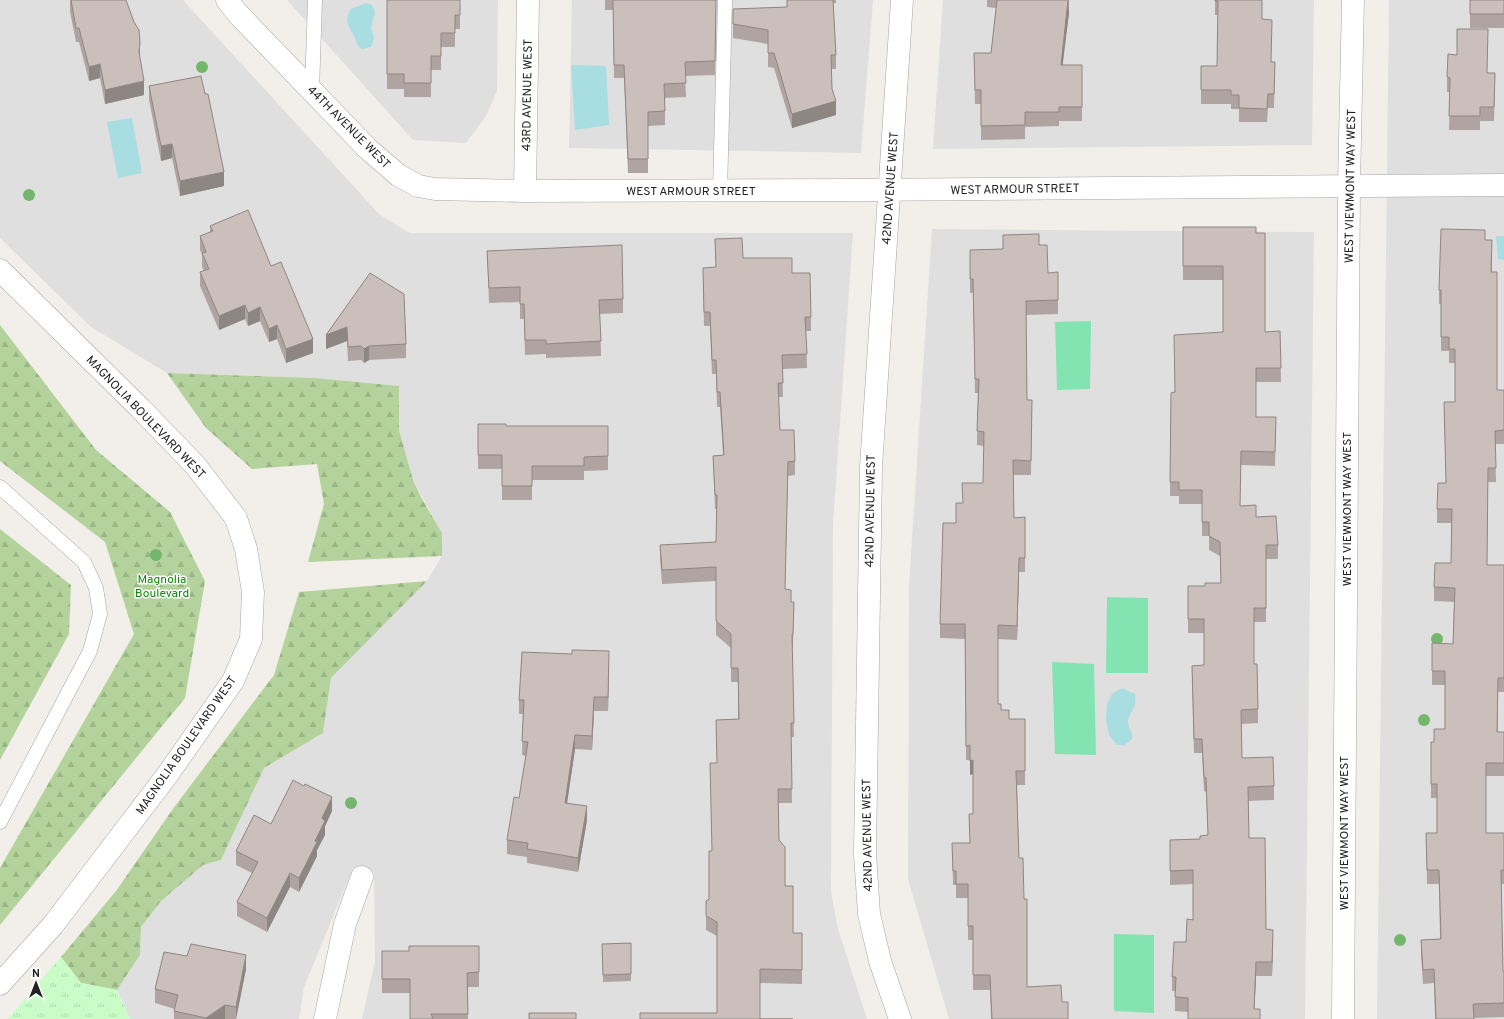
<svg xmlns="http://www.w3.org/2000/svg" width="1504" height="1019" viewBox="0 0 1504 1019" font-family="Overpass,sans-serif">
	<defs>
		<pattern id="forest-firs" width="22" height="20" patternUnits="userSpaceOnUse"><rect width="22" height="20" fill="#b4d39c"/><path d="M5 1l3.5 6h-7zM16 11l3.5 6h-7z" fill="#9ab586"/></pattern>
		<pattern id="park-tufts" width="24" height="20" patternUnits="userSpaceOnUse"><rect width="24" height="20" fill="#c9fcc6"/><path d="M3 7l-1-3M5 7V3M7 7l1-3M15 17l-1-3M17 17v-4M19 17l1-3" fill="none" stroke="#acd8aa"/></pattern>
	</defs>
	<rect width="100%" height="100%" fill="#f2eee9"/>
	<path fill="#e0dfdf" d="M0,0H183L380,215L410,233H853L833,525L831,892L838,929L867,1019H362L375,961L374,872L353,868L304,987L299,1019H130L117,990L140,955L141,927L161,900L203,865L221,860L264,768L323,733L331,678L427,581L442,556V533L413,480L399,430V386L316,378L167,373L91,327L0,238Z
		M287,0H498L497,91L486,116L466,143L413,140Z
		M572,0H873L861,153L569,148Z
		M943,0H1314L1312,145L933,149Z
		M1389,0H1504V1019H1377Z
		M932,229L1314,232L1305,1019H949L908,879L909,585Z"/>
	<path fill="url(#forest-firs)" d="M0,325L96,450L170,512L205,581L185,698L0,925V868L134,634L105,542L0,461Z
		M167,373L316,378L399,386V430L413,480L421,497L442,533V556L308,562L324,504L317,464L252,469L206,428Z
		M0,529L71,585L69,634L0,760Z
		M427,581L331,678L323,733L264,768L221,860L203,865L161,901L141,927L140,955L117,990L81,983L61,957L116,891L175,806L274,675L299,592Z"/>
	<path fill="url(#park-tufts)" d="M61,957L81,983L117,990L130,1019H8Z"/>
	<path fill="#84e4b1" d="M1091,321L1090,389L1057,390L1055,322Z
		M1107,597L1148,598V673H1106Z
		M1052,662L1094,664L1096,755L1055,754Z
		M1114,934L1154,935V1013L1114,1011Z"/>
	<path fill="#a8dde1" d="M366,3L372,5L375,12L371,29C375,36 374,40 371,47L362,49C356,45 357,41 354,36C348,25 344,20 351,9Z
		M571,65L606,66L609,125L575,130Z
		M132,118L142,173L118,178L107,122Z
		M1496,236H1504V260L1498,259Z
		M1122,688L1135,694C1137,710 1131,708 1128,720C1127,726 1133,732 1132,739L1125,745H1117L1109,735L1106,720L1107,704L1112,694Z"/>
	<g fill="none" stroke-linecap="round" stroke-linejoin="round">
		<defs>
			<path id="service" d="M312,91L315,0
				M720,191L725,0
				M0,487L84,562L96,588L100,614L90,651L0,822"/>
			<path id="minor" d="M227,0L238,14L368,149L398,175L418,186L435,189L525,191L854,190L1504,185
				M525,191L528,0
				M325,1019L345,924L362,877
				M900,1019L880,961L869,914L865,854L871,467L902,0"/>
			<path id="tertiary" d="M0,270L140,408L195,465L236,518L246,549L253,592L251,639L233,681L168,774L53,925L0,984
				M1343,1019L1349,185L1353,0"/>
		</defs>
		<use href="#service" stroke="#a6a6a6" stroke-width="15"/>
		<use href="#minor" stroke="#a6a6a6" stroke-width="23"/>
		<use href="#tertiary" stroke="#a6a6a6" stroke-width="23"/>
		<use href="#service" stroke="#fff" stroke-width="14"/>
		<use href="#minor" stroke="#fff" stroke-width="22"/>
		<use href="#tertiary" stroke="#fff" stroke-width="22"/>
	</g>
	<g fill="#75b66d">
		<circle cx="202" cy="67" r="6"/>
		<circle cx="29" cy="195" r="6"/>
		<circle cx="156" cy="555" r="6"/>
		<circle cx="1437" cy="639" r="6"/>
		<circle cx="1424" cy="720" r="6"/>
		<circle cx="351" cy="803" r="6"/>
		<circle cx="1400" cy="940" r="6"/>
	</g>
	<path fill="#afa4a1" d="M70,0H126L140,57V59L144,95L105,104L100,78L89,81L79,42H76L70,12Z
		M387,0H460V29H455V47H441V70H431V97H404V89H387Z
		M605,0H716L715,75L685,76L686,97L665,98V125L648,126V173H628L624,78H614L613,10H605Z
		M787,0H836V3H833L836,55V69H831L832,89L836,115L792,128L774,68L768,67V44L733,38V9L787,7Z
		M987,0H1069V13L1062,65H1082V121H1059V126L1025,127V139L981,140V104H975L974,53H991L996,8L987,7Z
		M1215,0L1262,19L1271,62H1275L1274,108H1268L1267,122H1239V109H1231V104H1201V66H1217L1218,15H1215Z
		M1470,0H1504V28H1470Z
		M1487,73L1495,87L1494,121H1480V130H1449L1450,92H1447V77Z
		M149,86L205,94L224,186L180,196L172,158L161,161L149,100Z
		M210,226L271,266L313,353L286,363L277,339L269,342L260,321L248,326L245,319L219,330L200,286V272L204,271L202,267V254L200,250V236L210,232Z
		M1183,227L1256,233L1265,332L1280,331L1281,382H1256V417H1276L1275,466L1241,465L1240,506L1256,517L1278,545V559H1266V622H1254V664L1258,709V723L1241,724L1242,758L1274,786V800L1248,801L1249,838L1266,929L1273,944L1272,976H1256L1254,1009L1188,1012L1175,1011V991H1172V977L1186,942L1193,920V884L1170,885V840L1200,839L1208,835L1206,792L1204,791L1202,753H1194L1192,680V666L1204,665V633H1188V586H1205L1221,583L1220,556L1209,550V536H1202V504H1179V496H1170L1171,393L1175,392L1223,332V280H1183Z
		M1003,235L1039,245L1048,273L1058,300V314L1026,315L1027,400H1032L1031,475H1013L1014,518L1025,517V572H1019L1017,640L998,639V704L1001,710L1009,719H1025V785H1017L1019,858L1027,987L1062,1002L1068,1019H991L990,990H973V940H968V898H956V885H953L952,843H970L969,814H973V774L970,775V760H966L965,639L940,638V624L956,523L963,503L983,483L984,446L977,445L978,393H975L973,293H970V250L1003,249Z
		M715,239L743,258L792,273L811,317V331H806L807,368L782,369L783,397H778L780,430L795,461V475L788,476L785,589L791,602H794L793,648H792L794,737H791L792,803H778L779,840L785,886L793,933H802V984L760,983V1019H640L717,1013V936L706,930V901L709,899L717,763L716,720L738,719V682H731V648L716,635V581L662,584L660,559V545L716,542L717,509H715L713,456L723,455L720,407H717L716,374H712L710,326H704L703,282L716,267Z
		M1485,240L1492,254V272L1497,390H1504V444H1495L1496,482H1488L1487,565H1504V692H1498V732H1504V776H1486V833H1504V884H1501L1503,971H1504V1017L1474,1018V1019H1435L1434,983L1423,984L1421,954V940L1440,939L1439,884H1427L1426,833H1437V798H1431V742H1434L1445,729V685H1432V643L1453,644L1454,602L1434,601V587L1451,563V523H1437V509L1446,483L1444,402H1455V363H1449V351H1441V304H1439V290Z
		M487,251L623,299V313L600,314L601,356L546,358V354L525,355L524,319H520V302L489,303Z
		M326,335L406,344V358L369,360L364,363L361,360L348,361L347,341L326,349Z
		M478,424L506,426H608V470L584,471V480H532V500H502V469H478Z
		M609,665L608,711H594L592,750L575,749L567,803L587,820L578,872L527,863V857L507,854V840L519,798L526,756L522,755L523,714H519V700Z
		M332,811L325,826V835L317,850V856L299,892L290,887L267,932L237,916V902L252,873L236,865V851L271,824Z
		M631,943V981L603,982L602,944Z
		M479,946V987H468V1019H410V993H382V951H409Z
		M246,969L236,1019H174V1011L175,1009L155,1003V989Z"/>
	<path fill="#8e8683" d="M1068,0L1069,13L1061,79V65Z
		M140,43V57L139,66V52Z
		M100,64V78L89,81V67Z
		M144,81V95L105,104V90Z
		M836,101V115L792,128V114Z
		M172,144V158L161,161V146Z
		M224,172V186L180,196V181Z
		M245,305V319L219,330V316Z
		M260,307V321L248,326V313Z
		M277,325V339L269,342V329Z
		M347,327V341L326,349V335Z
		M313,339V353L286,363V349Z
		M369,346V360L364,363V349Z
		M1019,558V572L1017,640V626Z
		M609,651V665L608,711V697Z
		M594,697V711L592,750V736Z
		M575,735V749L565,817V803Z
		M973,760V774L970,775V761Z
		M332,797V811L325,826V835L317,850V856L299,892V878L315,841L322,818Z
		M587,806V820L578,872V858Z
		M290,873V887L267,932V918Z
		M1273,930V944L1272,976V962Z
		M246,955V969L236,1019V1007Z
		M1256,962V976L1254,1019V1009Z
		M225,1005V1019H206V1018Z"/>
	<path fill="#cbbfbb" stroke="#8e8683" d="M71,0H126L134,22L139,30L140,43L139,52L144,81L105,90L100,64L89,67L79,28H76Z
		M387,0H460V15H455V33H441V56H431V83H404V74H387Z
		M613,0H716L715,61L685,62L686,83L664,84L665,111L648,112V159H628L624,65H614Z
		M787,0H833L836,55H831L832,89L836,101L792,114L774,53H768V30L733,24V9L787,7Z
		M997,0H1068L1061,65H1082V107H1059V112H1025V125L981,126V90H975L974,53H991Z
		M1215,0H1262V19L1272,20L1271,62H1275L1274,94H1268L1267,109L1239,108V95H1231V90H1201V66H1217L1218,1H1215Z
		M1470,0H1504V14H1470Z
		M1457,29H1488L1487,73H1495L1494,107H1480V116H1449L1450,78L1447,77L1448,54L1457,55Z
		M201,76L205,94H208L224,172L180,181L172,144L161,146L149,86Z
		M248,210L271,266L281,262L313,339L286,349L277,325L269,329L260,307L248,313L245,305L219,316L200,272L209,269L202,253L206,252L200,236L213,231L210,226Z
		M1183,227H1256V233H1265V332L1280,331L1281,368H1256V417H1276L1275,452L1241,451L1240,506L1256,505V517L1276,516L1278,545H1266V608H1254V664H1257L1258,709L1241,710L1242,758L1273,757L1274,786L1248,787L1249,838H1265L1266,929L1273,930L1272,962H1256L1254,1009H1260V1019H1188V998L1175,997L1176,977H1172L1174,942H1186L1187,919L1193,920V870L1170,871V840L1200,839V836L1208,835L1206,778L1204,777L1202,739H1194L1192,666L1204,665V619H1188V586H1205V583H1221L1220,542L1209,536V522H1202V490H1179V482H1170L1171,393L1175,392L1174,335L1223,332V266H1183Z
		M1441,229L1485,230V240H1492L1491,272H1497V390H1504V430L1495,431L1496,468H1488L1487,565H1504V678H1498L1497,732H1504V763H1486V833H1504V870H1501L1503,971H1504V1003L1473,1004L1474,1019H1436L1434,969L1423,970L1421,940L1441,939L1439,870H1427L1426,833H1437V784H1431V742H1434V729H1445V671H1432V643L1453,644L1455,588L1434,587L1435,563H1451L1452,509H1437L1438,483H1446L1444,402H1455V349H1449V337H1441V290H1439Z
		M1039,234V245H1047L1048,273L1058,272V300L1026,301L1027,400H1032L1031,461L1013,460L1014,518L1025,517V558H1019L1017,626L998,625V704H1001V710H1009V719H1025V771H1016L1019,858H1023L1024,899H1027V987L1061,985L1062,1002H1068V1019H992L990,975H973V926H968V884H956V871H953L952,843H970L969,814H973V760L970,761V745L966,746L965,624H940L943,523H956V503H963L962,483H983L984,432L977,431L979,379H975L973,279H970V250L1003,249V235Z
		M742,238L743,258H792V273H810L811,317H805L807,354L782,355L783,383H778L780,430H794L795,461L788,462L785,589L791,590V602H794L793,634H792L794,723H791L792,789H778L779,840L785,847V886H793V933H802V970L760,969V1019H793H640V1013H717V922L706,916V901L709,899V851H712L710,763H717L716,720L739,719L738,668H731V634L716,621V567L662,570L660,545L716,542L717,495H715L713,456L724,455L720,392H717L716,360H712L710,312H704L703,268L716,267L715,239Z
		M622,245L623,299L599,300L601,341L546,344V340H525L524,304H520V287L489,288L487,251Z
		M370,273L404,294L406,344L369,346L364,349L361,346L348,347L347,327L326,335Z
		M478,424H506V426H608V456L584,457V466H532V486H502V455H478Z
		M572,650L609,651L608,697H594L592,736L575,735L565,803L587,806L578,858L527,849L528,843L507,840L514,797L519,798L528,742L522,741L524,700H519L522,652L572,654Z
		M293,780L304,786L305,784L332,797L322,818L325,821L315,841L317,842L299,878L290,873L267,918L237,902L258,862L236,851L254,815L271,824Z
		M631,943V974L603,975L602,944Z
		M191,944L246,955L236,1007L225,1005L206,1018L174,1011L178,995L155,989L164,952L187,956Z
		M409,946H479V972L467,973L468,1014H431L433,1019H410V979H382V951H409Z
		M529,1013H576V1019H529Z"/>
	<g text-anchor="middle" stroke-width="3" stroke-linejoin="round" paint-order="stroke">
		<g font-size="12" fill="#222" stroke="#fff">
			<text transform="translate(527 95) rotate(-89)" y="4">43RD AVENUE WEST</text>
			<text transform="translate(349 127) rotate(45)" y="4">44TH AVENUE WEST</text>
			<text transform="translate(1350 186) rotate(-89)" y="4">WEST VIEWMONT WAY WEST</text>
			<text transform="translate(890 188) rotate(-86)" y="4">42ND AVENUE WEST</text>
			<text transform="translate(1015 189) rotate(-1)" y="4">WEST ARMOUR STREET</text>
			<text x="691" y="195">WEST ARMOUR STREET</text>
			<text transform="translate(146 417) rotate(46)" y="4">MAGNOLIA BOULEVARD WEST</text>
			<text transform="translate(1347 509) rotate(-90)" y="4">WEST VIEWMONT WAY WEST</text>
			<text transform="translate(870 511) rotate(-89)" y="4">42ND AVENUE WEST</text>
			<text transform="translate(186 745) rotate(-55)" y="4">MAGNOLIA BOULEVARD WEST</text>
			<text transform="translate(1344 833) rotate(-90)" y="4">WEST VIEWMONT WAY WEST</text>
			<text transform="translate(867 835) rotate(-91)" y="4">42ND AVENUE WEST</text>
		</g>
		<g font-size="12" fill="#0e8907" stroke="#fff">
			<text x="162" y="583">Magnolia<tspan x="162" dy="14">Boulevard</tspan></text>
		</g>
	</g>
	<g transform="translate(36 983)" stroke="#ffffff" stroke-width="3" paint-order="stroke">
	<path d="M0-3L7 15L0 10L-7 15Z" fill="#222222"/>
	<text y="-6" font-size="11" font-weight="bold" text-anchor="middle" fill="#222222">N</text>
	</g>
</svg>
